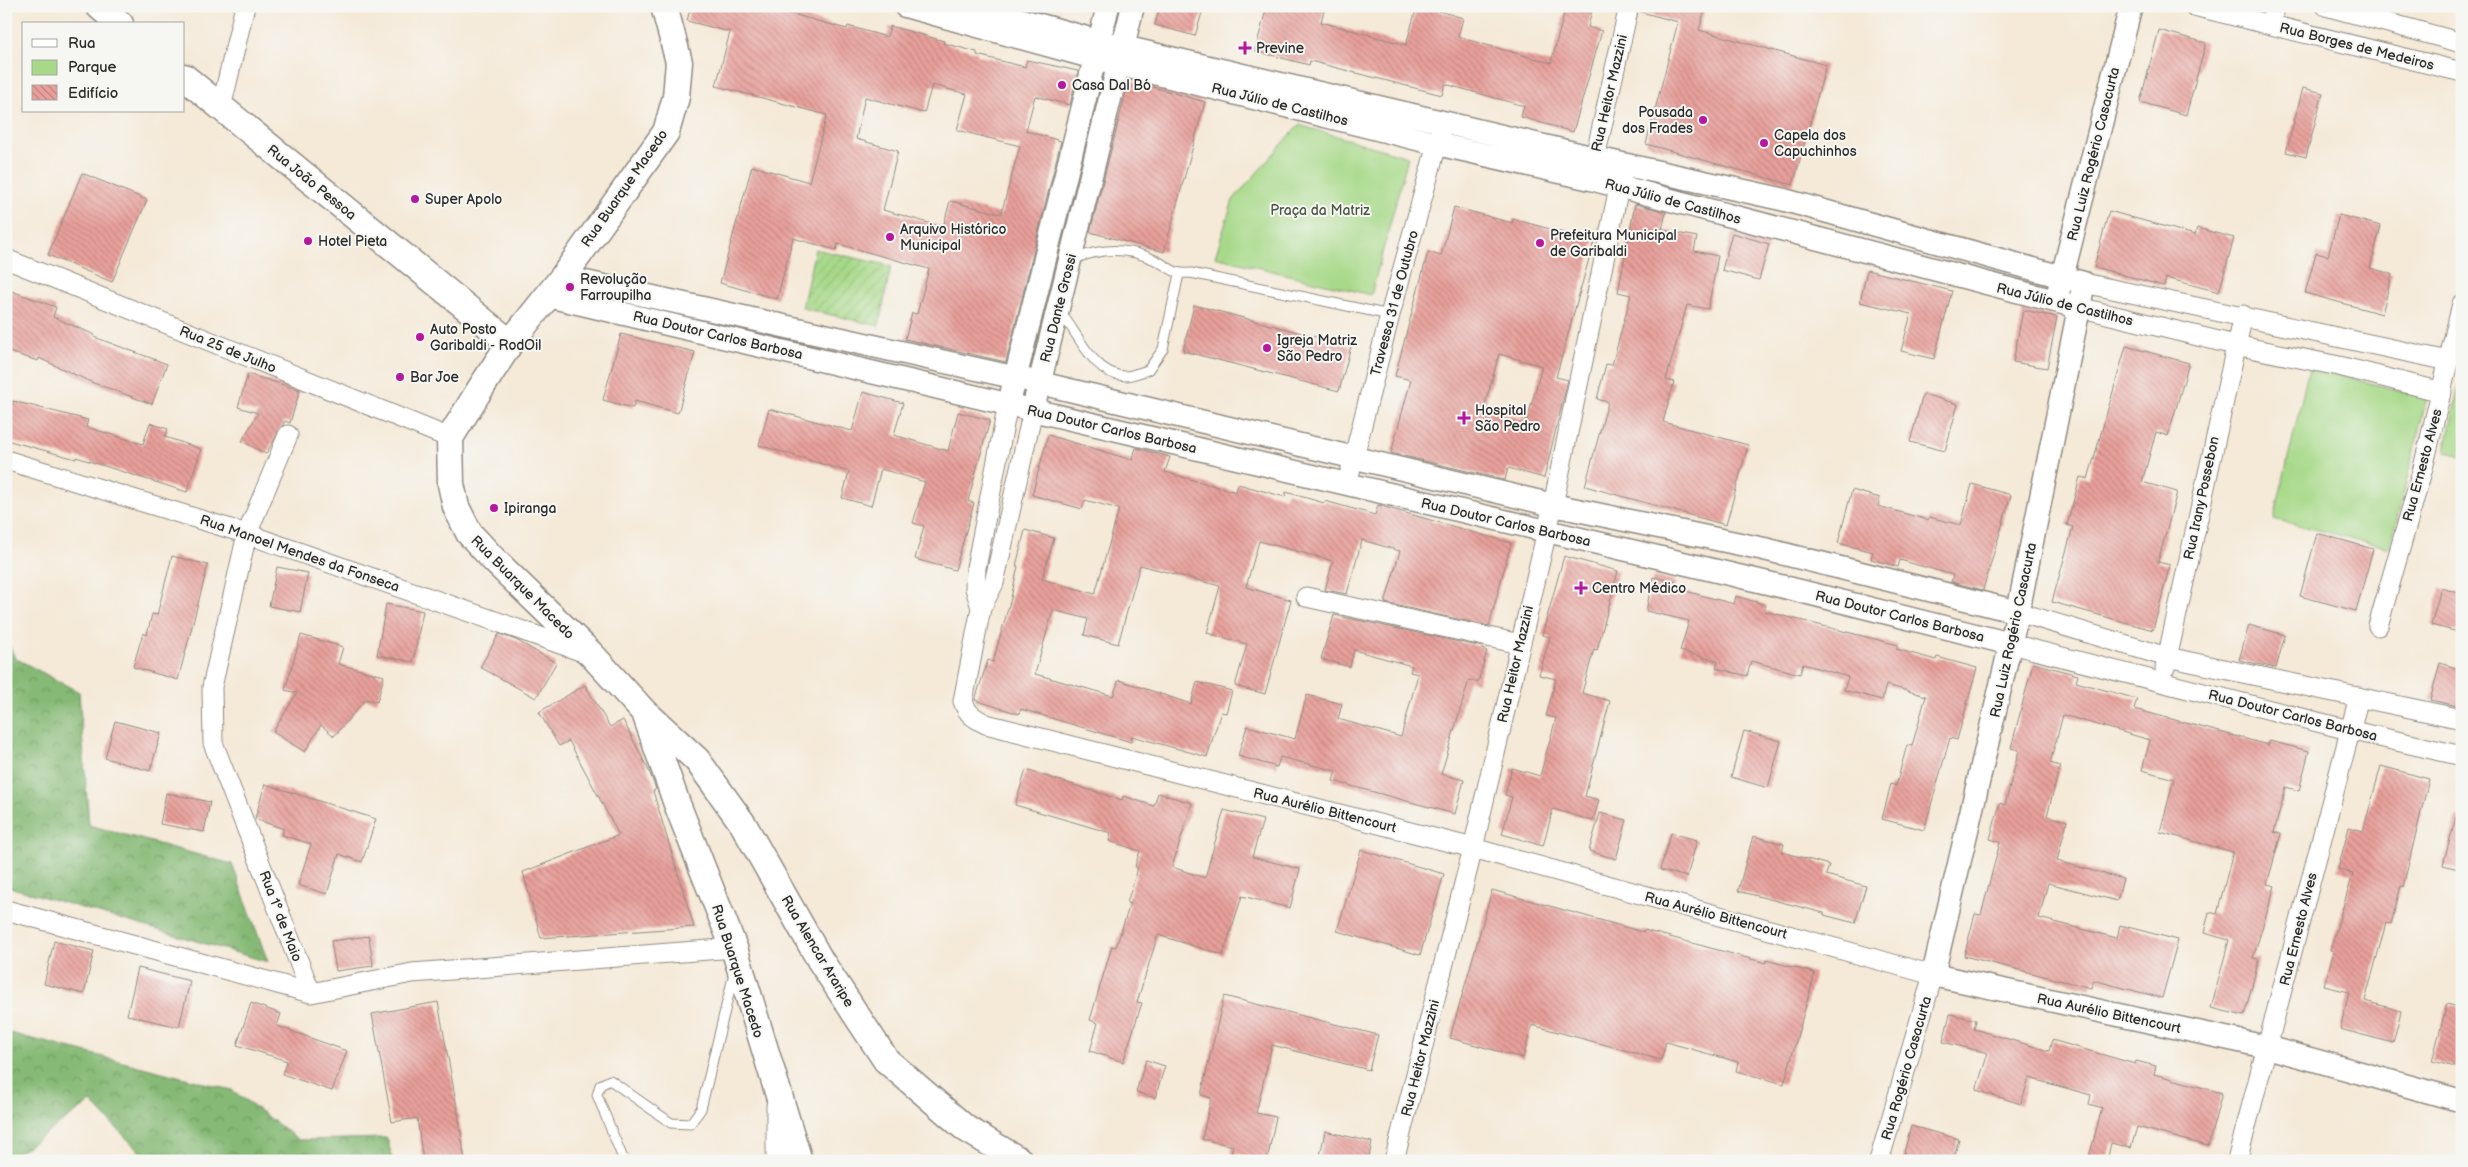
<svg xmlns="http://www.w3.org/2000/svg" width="2468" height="1167" viewBox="0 0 2468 1167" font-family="'Balsamiq Sans',sans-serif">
	<defs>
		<pattern id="forest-crowns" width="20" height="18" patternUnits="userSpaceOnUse" patternTransform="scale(1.25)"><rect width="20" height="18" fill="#85b975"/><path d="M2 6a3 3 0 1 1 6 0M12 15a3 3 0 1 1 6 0" fill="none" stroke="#6d9760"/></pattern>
		<pattern id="garden-furrows" width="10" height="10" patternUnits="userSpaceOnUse" patternTransform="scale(1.25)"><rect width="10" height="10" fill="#a7d989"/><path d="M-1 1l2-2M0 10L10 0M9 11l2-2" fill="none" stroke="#90ba76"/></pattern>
		<pattern id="building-back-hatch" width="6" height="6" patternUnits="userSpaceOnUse" patternTransform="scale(1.25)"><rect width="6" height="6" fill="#e9a09b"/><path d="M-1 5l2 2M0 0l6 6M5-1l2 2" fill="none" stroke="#bd837f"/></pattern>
	</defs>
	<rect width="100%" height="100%" fill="#f6f6f2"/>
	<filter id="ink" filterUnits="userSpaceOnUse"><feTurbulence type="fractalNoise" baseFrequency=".02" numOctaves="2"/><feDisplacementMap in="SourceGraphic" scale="10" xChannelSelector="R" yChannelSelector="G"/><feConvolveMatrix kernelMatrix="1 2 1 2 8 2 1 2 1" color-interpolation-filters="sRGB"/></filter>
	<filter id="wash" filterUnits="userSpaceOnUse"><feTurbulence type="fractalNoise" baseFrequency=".0096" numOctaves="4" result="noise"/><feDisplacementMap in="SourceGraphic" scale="20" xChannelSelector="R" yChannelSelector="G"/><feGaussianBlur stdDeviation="1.12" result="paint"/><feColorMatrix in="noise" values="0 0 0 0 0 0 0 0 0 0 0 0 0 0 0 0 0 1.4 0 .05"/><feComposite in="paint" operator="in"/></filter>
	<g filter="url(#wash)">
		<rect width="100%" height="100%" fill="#f5e9d7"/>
		<path fill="url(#forest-crowns)" stroke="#587250" d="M6,639L15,658L79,692L89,825L232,864L268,962L6,886Z
			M6,1032L232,1090L299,1140L387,1138L393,1161H149L91,1102L6,1161Z"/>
		<path fill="#a7d989" stroke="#69825a" d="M1299,125L1408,157L1371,295L1215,257L1233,200Z
			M2309,368L2427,397L2390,548L2274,519Z
			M2462,370V456L2445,452Z"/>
		<path fill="url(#garden-furrows)" stroke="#69825a" d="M815,249L891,266L879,326L802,308Z"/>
		<g id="blocks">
			<path fill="url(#building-back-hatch)" fill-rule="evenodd" d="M691,6H763L847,29L848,26L887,37L890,26L944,41L943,43L977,52V55L1025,67L1027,60L1078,71L1070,105L1035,96L1026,131L1061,141L1006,362L905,339L912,313L917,314L929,269L838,244L836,250L793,238L777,299L720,283L752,166L809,182L827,115L716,86L730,32L687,21ZM932,85L967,94L957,130L1020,146L1001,214L950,201L943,227L883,210L898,151L856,139L865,97L924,113Z
				M1160,6H1204L1195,36L1155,25Z
				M1267,6H1325L1321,22L1406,45L1417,6H1422L1463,18L1458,37L1551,63L1566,6H1593L1588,27L1602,31L1573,132L1521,117L1524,106L1445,84L1442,95L1310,61L1309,65L1255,51Z
				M1642,6H1706L1699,30L1826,65L1793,185L1646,144L1678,22L1641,12Z
				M2159,30L2206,43L2186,115L2140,102Z
				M1129,80L1205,102L1164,252L1090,232Z
				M2303,88L2323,93L2306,157L2286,152Z
				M82,173L147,200L112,282L48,255Z
				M1635,204L1666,212L1662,230L1697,237L1694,251L1718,256L1708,309L1687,305L1666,380L1674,382L1663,422L1748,445L1726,525L1585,486L1608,402L1597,399L1606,364L1612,365L1631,295L1618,292Z
				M1454,207L1512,223L1513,219L1594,241L1556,377L1568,380L1544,478L1508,468L1505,480L1391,453L1411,380L1395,376L1407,331L1428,252L1441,256ZM1499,354L1542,366L1527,420L1484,408Z
				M2109,211L2195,235L2197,228L2234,238L2219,292L2166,278L2164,286L2094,267Z
				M2339,215L2381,226L2370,268L2392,274L2382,314L2305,293L2316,253L2328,256Z
				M1732,233L1769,244L1759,280L1722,270Z
				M1867,270L1952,291L1934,359L1901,351L1911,314L1860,302Z
				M6,289L56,307L53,317L95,335L94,337L167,364L152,404L91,382L39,358L38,361L6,351Z
				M1194,305L1351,346L1339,391L1183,351Z
				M2023,310L2057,317L2047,368L2013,362Z
				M621,334L695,352L678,413L635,401L633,408L603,400Z
				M2126,346L2189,363L2168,436L2156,432L2142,482L2177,492L2158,562L2170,565L2153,630L2052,602L2073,527L2067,525L2080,477L2088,479Z
				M248,374L300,390L290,423L285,421L266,454L242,441L258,413L238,407Z
				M863,392L903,403L894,435L948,451L958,412L990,420L968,501L974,503L955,570L915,559L924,526L913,523L925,482L881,469L871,506L842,498L849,472L759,445L769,409L852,431Z
				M1923,394L1958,404L1945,451L1910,442Z
				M13,401L88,420L86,427L143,444L150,423L168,429L165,437L201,449L187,492L76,457V459L6,440V426Z
				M1048,435L1132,460L1136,448L1170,457L1165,472L1236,492L1238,484L1285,497L1286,492L1324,503L1325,501L1375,515L1378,505L1511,543L1489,626L1385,603L1400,551L1362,540L1347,594L1325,590L1333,561L1259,541L1246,587L1291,600L1265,694L1235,686L1247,644L1207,633L1220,586L1140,565L1118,644L1084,635L1088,619L1053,610L1035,674L1113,696L1119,680L1191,704L1197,682L1232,691L1226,713L1221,712L1207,757L1132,736L1131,742L1021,709L1019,714L975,700L988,660L993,662L1011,598L1018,566H1016L1025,530L1054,538L1042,579L1095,594L1119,509L1085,500L1082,509L1032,495Z
				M1972,484L2011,495L1983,590L1951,582L1953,575L1900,560L1898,567L1871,559L1873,552L1838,543L1852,490L1880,498L1878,506L1928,520L1929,517L1961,525Z
				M2317,533L2373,549L2356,611L2300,596Z
				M172,556L208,565L178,680L133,667L143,633L147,635L152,614L157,615Z
				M1564,556L1618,571L1597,650L1594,649L1582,693L1610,701L1585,796L1599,800L1593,821L1553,809L1543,846L1502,834L1512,797L1505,795L1512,768L1540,776L1556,718L1546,716L1556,679L1539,675L1550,637L1542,635Z
				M277,567L308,573L300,612L269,606Z
				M1653,577L1676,582L1674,588L1734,604L1736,596L1766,605L1764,611L1898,645L1896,649L1936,660L1937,657L1977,668L1957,740L1950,738L1924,830L1882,819L1891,784L1896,786L1907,745L1912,746L1926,696L1886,685L1882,700L1844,690L1848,677L1803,664L1800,674L1751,661L1747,676L1716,668L1718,661L1680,651L1689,621L1646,611Z
				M2441,588L2462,594V633L2431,625Z
				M386,604L423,611L413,662L377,655Z
				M1334,615L1483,647L1482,649L1487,651L1478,682L1469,680L1441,774L1464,780L1455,814L1333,781L1336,771L1280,757L1277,767L1238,756L1247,726L1295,739L1307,695L1342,704L1338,719L1401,737L1418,674L1410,672L1412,666L1354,650L1350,667L1321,659Z
				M2249,625L2285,635L2276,668L2239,660Z
				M499,634L516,640L556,663L536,698L480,667Z
				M301,635L343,647L338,664L384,676L377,702L366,699L334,736L321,725L305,752L273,732L297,693L285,690Z
				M2033,663L2078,675L2076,682L2137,699L2134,709L2268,745L2270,741L2309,751L2299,791L2286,787L2274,832L2281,834L2267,884L2275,886L2253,958L2259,959L2244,1016L2211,1008L2229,940L2204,933L2209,912L2217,914L2233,852L2160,832L2174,779L2142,770L2150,740L2063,715L2050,763L2060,766L2047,816L2067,821L2057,861L2123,879L2117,901L2048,883L2039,918L2117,938L2120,925L2178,940L2162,998L2093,980L2091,988L1964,956L1975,914L1981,915L2000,842L1990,839L2000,803L2005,805L2019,750L2011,748Z
				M2440,663L2462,670V707L2430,700Z
				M585,685L610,727L623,720L649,771L656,789L653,791L694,927L541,938L523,872L619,835L569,741L559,746L539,712Z
				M115,721L161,733L150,771L105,758Z
				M1744,731L1781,741L1768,788L1731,777Z
				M2381,766L2429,779L2403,887L2401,886L2391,924L2386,923L2365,1001L2401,1011L2393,1043L2340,1029L2349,992L2324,986L2334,951L2330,950L2353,874L2338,869L2349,827L2363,831Z
				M1026,770L1122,800L1123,796L1154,806L1158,793L1192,803L1172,867L1205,878L1224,810L1263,820L1252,857L1300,869L1290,908L1242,896L1223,955L1158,935L1137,1002L1142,1003L1123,1062L1090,1051L1098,1023L1090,1020L1112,946L1116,947L1130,904L1127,903L1138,868L1135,866L1140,851L1109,841L1111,833L1015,805Z
				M265,784L376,819L362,862L339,854L327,894L298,885L311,844L282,835L284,829L255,819Z
				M166,793L210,802L204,832L160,824Z
				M1600,813L1627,820L1616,859L1589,851Z
				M2456,817L2462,818V870L2443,865Z
				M1671,833L1697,840L1687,877L1660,870Z
				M1753,836L1784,844L1782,852L1829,865L1826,875L1866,886L1855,923L1824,915V913L1738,891Z
				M1361,850L1444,874L1420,955L1337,931Z
				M1492,890L1643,932L1644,930L1766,963V960L1815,973L1784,1084L1736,1071L1738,1062L1666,1042L1661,1060L1532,1025L1523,1058L1450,1038Z
				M369,936L373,966L336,971L331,941Z
				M54,941L94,951L84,994L44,984Z
				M138,968L190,981L179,1027L127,1015Z
				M1224,996L1378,1035L1369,1070L1272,1045L1256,1113L1276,1117L1267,1161L1231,1153L1233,1146L1202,1139L1211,1098L1201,1095Z
				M438,1002L458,1113L465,1161H423L417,1118L392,1122L372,1014Z
				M251,1003L281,1014L277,1026L347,1051L332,1091L282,1074L287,1061L237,1045Z
				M2447,1004L2462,1008V1058L2459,1068L2432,1061Z
				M1950,1014L1976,1020L1974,1029L2049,1051L2052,1040L2135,1064L2136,1061L2156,1066L2154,1074L2222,1093L2208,1146L2137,1127L2131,1148L2111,1143L2107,1161H2088L2102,1108L2089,1104L2091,1095L2029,1078L2021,1104L1976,1090L1988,1053L1943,1042Z
				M1146,1060L1165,1066L1155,1098L1136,1092Z
				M1911,1126L1959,1139L1953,1161H1902Z
				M1325,1131L1372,1142L1368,1161H1319Z"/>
		</g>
	</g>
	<g filter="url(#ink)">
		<use href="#blocks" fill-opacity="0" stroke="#908a81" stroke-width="1"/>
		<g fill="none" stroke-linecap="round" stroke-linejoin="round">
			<defs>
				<path id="service" d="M1072,260C1099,248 1128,247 1155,260C1170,267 1173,275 1191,273L1390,315
					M1060,312C1079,334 1093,375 1125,376C1132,376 1141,372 1148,370L1163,349L1179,274
					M624,1161L597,1095L600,1085L610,1080L671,1123L690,1124L701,1109L734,973"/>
				<path id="minor" d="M2194,6L2462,72
					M2326,6L2462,43
					M2271,25L2274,6
					M221,108L245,6
					M1592,171L1629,6
					M6,259L450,438
					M2084,283L2449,361
					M2078,307L2235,345L2339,366L2442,392
					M1033,410L994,583L981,608L963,701C967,714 974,718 986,724L1473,848L1933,975L1879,1161
					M288,435L247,534L212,687L213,743L311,993
					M6,460L247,534L586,653
					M1347,484L1390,315L1441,130
					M1306,597L1520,644
					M981,608L975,588L976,568L1008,404
					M2018,612L2167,657L2462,719
					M2378,626L2423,468L2462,304
					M2011,644L2349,730L2462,756
					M2165,668L2243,315
					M6,910L311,993L412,973L734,948
					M776,1161V1105
					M1394,1161L1473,848L1553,505L1622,173
					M2237,1161L2359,697"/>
				<path id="tertiary" d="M905,6L1094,58L1437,144L1591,179L2078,307
					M972,6L1098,41L1595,158L1781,199L2084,283L2018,612L1933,975L2267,1047L2462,1101
					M563,277L1040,383L1553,505L1764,549L2018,612
					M2059,289L2131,6
					M548,296L1772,584L2011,644
					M1012,391L1108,6
					M1036,397L1133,6"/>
				<path id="secondary" d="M99,6L120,24
					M664,6L679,62L676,97L666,132L563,277L510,343L477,394L450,438L451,484L456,507L469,533L494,560L592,655L645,713L677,804L734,948L799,1161
					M184,77L510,343
					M648,715L697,760L743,824L820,960L886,1060L965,1128L1020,1161"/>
			</defs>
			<use href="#service" stroke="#908a81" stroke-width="11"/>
			<use href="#minor" stroke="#908a81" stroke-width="21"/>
			<use href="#tertiary" stroke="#908a81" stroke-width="25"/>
			<use href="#secondary" stroke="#908a81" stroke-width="29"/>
			<use href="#service" stroke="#fff" stroke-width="9"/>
			<use href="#minor" stroke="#fff" stroke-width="19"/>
			<use href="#tertiary" stroke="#fff" stroke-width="22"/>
			<use href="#secondary" stroke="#fff" stroke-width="26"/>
		</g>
	</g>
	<g fill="#b5179e" stroke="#f6f6f2" stroke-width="2">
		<path d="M1242.5 40.5h5v5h5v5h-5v5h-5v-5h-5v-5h5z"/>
		<circle cx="1062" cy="85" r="5"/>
		<circle cx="1703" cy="120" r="5"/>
		<circle cx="1764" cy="143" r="5"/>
		<circle cx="415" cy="199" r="5"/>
		<circle cx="890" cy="237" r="5"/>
		<circle cx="308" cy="241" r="5"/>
		<circle cx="1540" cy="243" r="5"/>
		<circle cx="570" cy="287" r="5"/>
		<circle cx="420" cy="337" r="5"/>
		<circle cx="1267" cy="348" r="5"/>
		<circle cx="400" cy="377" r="5"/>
		<path d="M1461.5 410.5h5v5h5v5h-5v5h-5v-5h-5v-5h5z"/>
		<circle cx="494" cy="508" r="5"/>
		<path d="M1578.5 580.5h5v5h5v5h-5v5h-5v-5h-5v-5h5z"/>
	</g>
	<g text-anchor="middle" stroke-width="4" stroke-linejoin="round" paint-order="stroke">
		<g font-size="14" fill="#2b2b2b" stroke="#f6f6f2">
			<text transform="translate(2357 46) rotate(14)" y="5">Rua Borges de Medeiros</text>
			<text transform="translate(1609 93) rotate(-77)" y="5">Rua Heitor Mazzini</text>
			<text transform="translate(1280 104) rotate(14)" y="5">Rua Júlio de Castilhos</text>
			<text transform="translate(2093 154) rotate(-76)" y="5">Rua Luiz Rogério Casacurta</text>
			<text transform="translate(312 182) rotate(39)" y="5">Rua João Pessoa</text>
			<text transform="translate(624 188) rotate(-55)" y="5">Rua Buarque Macedo</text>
			<text transform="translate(1673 201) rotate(15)" y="5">Rua Júlio de Castilhos</text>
			<text transform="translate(1394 303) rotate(-75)" y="5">Travessa 31 de Outubro</text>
			<text transform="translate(2065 304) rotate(14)" y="5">Rua Júlio de Castilhos</text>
			<text transform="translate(1058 308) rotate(-76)" y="5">Rua Dante Grossi</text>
			<text transform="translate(718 335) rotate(13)" y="5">Rua Doutor Carlos Barbosa</text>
			<text transform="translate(228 349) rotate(22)" y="5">Rua 25 de Julho</text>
			<text transform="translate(1112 429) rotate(13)" y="5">Rua Doutor Carlos Barbosa</text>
			<text transform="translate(2422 465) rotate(-75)" y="5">Rua Ernesto Alves</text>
			<text transform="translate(2201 498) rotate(-78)" y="5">Rua Irany Possebon</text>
			<text transform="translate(1506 522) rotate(13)" y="5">Rua Doutor Carlos Barbosa</text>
			<text transform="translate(300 553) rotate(19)" y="5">Rua Manoel Mendes da Fonseca</text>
			<text transform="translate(523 587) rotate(45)" y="5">Rua Buarque Macedo</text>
			<text transform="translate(1900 616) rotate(14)" y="5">Rua Doutor Carlos Barbosa</text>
			<text transform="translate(2013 630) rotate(-78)" y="5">Rua Luiz Rogério Casacurta</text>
			<text transform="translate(1515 664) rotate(-77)" y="5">Rua Heitor Mazzini</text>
			<text transform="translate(2293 715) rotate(14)" y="5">Rua Doutor Carlos Barbosa</text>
			<text transform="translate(1325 810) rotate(14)" y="5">Rua Aurélio Bittencourt</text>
			<text transform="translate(1716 915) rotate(15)" y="5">Rua Aurélio Bittencourt</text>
			<text transform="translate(281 916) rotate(69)" y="5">Rua 1º de Maio</text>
			<text transform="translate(2298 929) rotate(-76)" y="5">Rua Ernesto Alves</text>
			<text transform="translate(818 951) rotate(59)" y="5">Rua Alencar Araripe</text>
			<text transform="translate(738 971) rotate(72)" y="5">Rua Buarque Macedo</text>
			<text transform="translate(2109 1013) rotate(12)" y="5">Rua Aurélio Bittencourt</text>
			<text transform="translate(1420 1058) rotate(-76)" y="5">Rua Heitor Mazzini</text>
			<text transform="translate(1906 1068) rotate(-74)" y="5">Rua Rogério Casacurta</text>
		</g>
		<g font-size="14" fill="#2b2b2b" stroke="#f6f6f2" text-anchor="start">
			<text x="1256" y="53">Previne</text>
			<text x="1072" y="90">Casa Dal Bó</text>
			<text x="1693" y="117" text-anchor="end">Pousada<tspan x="1693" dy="16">dos Frades</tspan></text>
			<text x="1774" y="140">Capela dos<tspan x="1774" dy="16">Capuchinhos</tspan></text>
			<text x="425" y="204">Super Apolo</text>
			<text x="900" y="234">Arquivo Histórico<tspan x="900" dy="16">Municipal</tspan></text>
			<text x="1550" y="240">Prefeitura Municipal<tspan x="1550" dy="16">de Garibaldi</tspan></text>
			<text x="318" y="246">Hotel Pieta</text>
			<text x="580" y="284">Revolução<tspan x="580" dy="16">Farroupilha</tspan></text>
			<text x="430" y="334">Auto Posto<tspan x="430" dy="16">Garibaldi - RodOil</tspan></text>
			<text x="1277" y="345">Igreja Matriz<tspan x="1277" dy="16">São Pedro</tspan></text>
			<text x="410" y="382">Bar Joe</text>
			<text x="1475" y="415">Hospital<tspan x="1475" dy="16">São Pedro</tspan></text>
			<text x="504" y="513">Ipiranga</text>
			<text x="1592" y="593">Centro Médico</text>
		</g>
		<g font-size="14" fill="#4a5642" stroke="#f6f6f2">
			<text x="1320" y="215">Praça da Matriz</text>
		</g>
	</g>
	<rect width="2468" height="1167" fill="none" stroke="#f6f6f2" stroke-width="25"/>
	<rect x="22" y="22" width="162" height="90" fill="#f6f6f2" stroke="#a5a5a2"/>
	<rect x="32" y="39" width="25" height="8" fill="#ffffff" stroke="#a5a5a2"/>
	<text x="68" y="48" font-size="15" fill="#2b2b2b">Rua</text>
	<rect x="32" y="60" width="25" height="15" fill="#a7d989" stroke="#a5a5a2"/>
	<text x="68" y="72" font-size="15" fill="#2b2b2b">Parque</text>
	<rect x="32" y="85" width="25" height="15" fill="url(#building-back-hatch)" stroke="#a5a5a2"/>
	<text x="68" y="98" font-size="15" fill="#2b2b2b">Edifício</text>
</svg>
